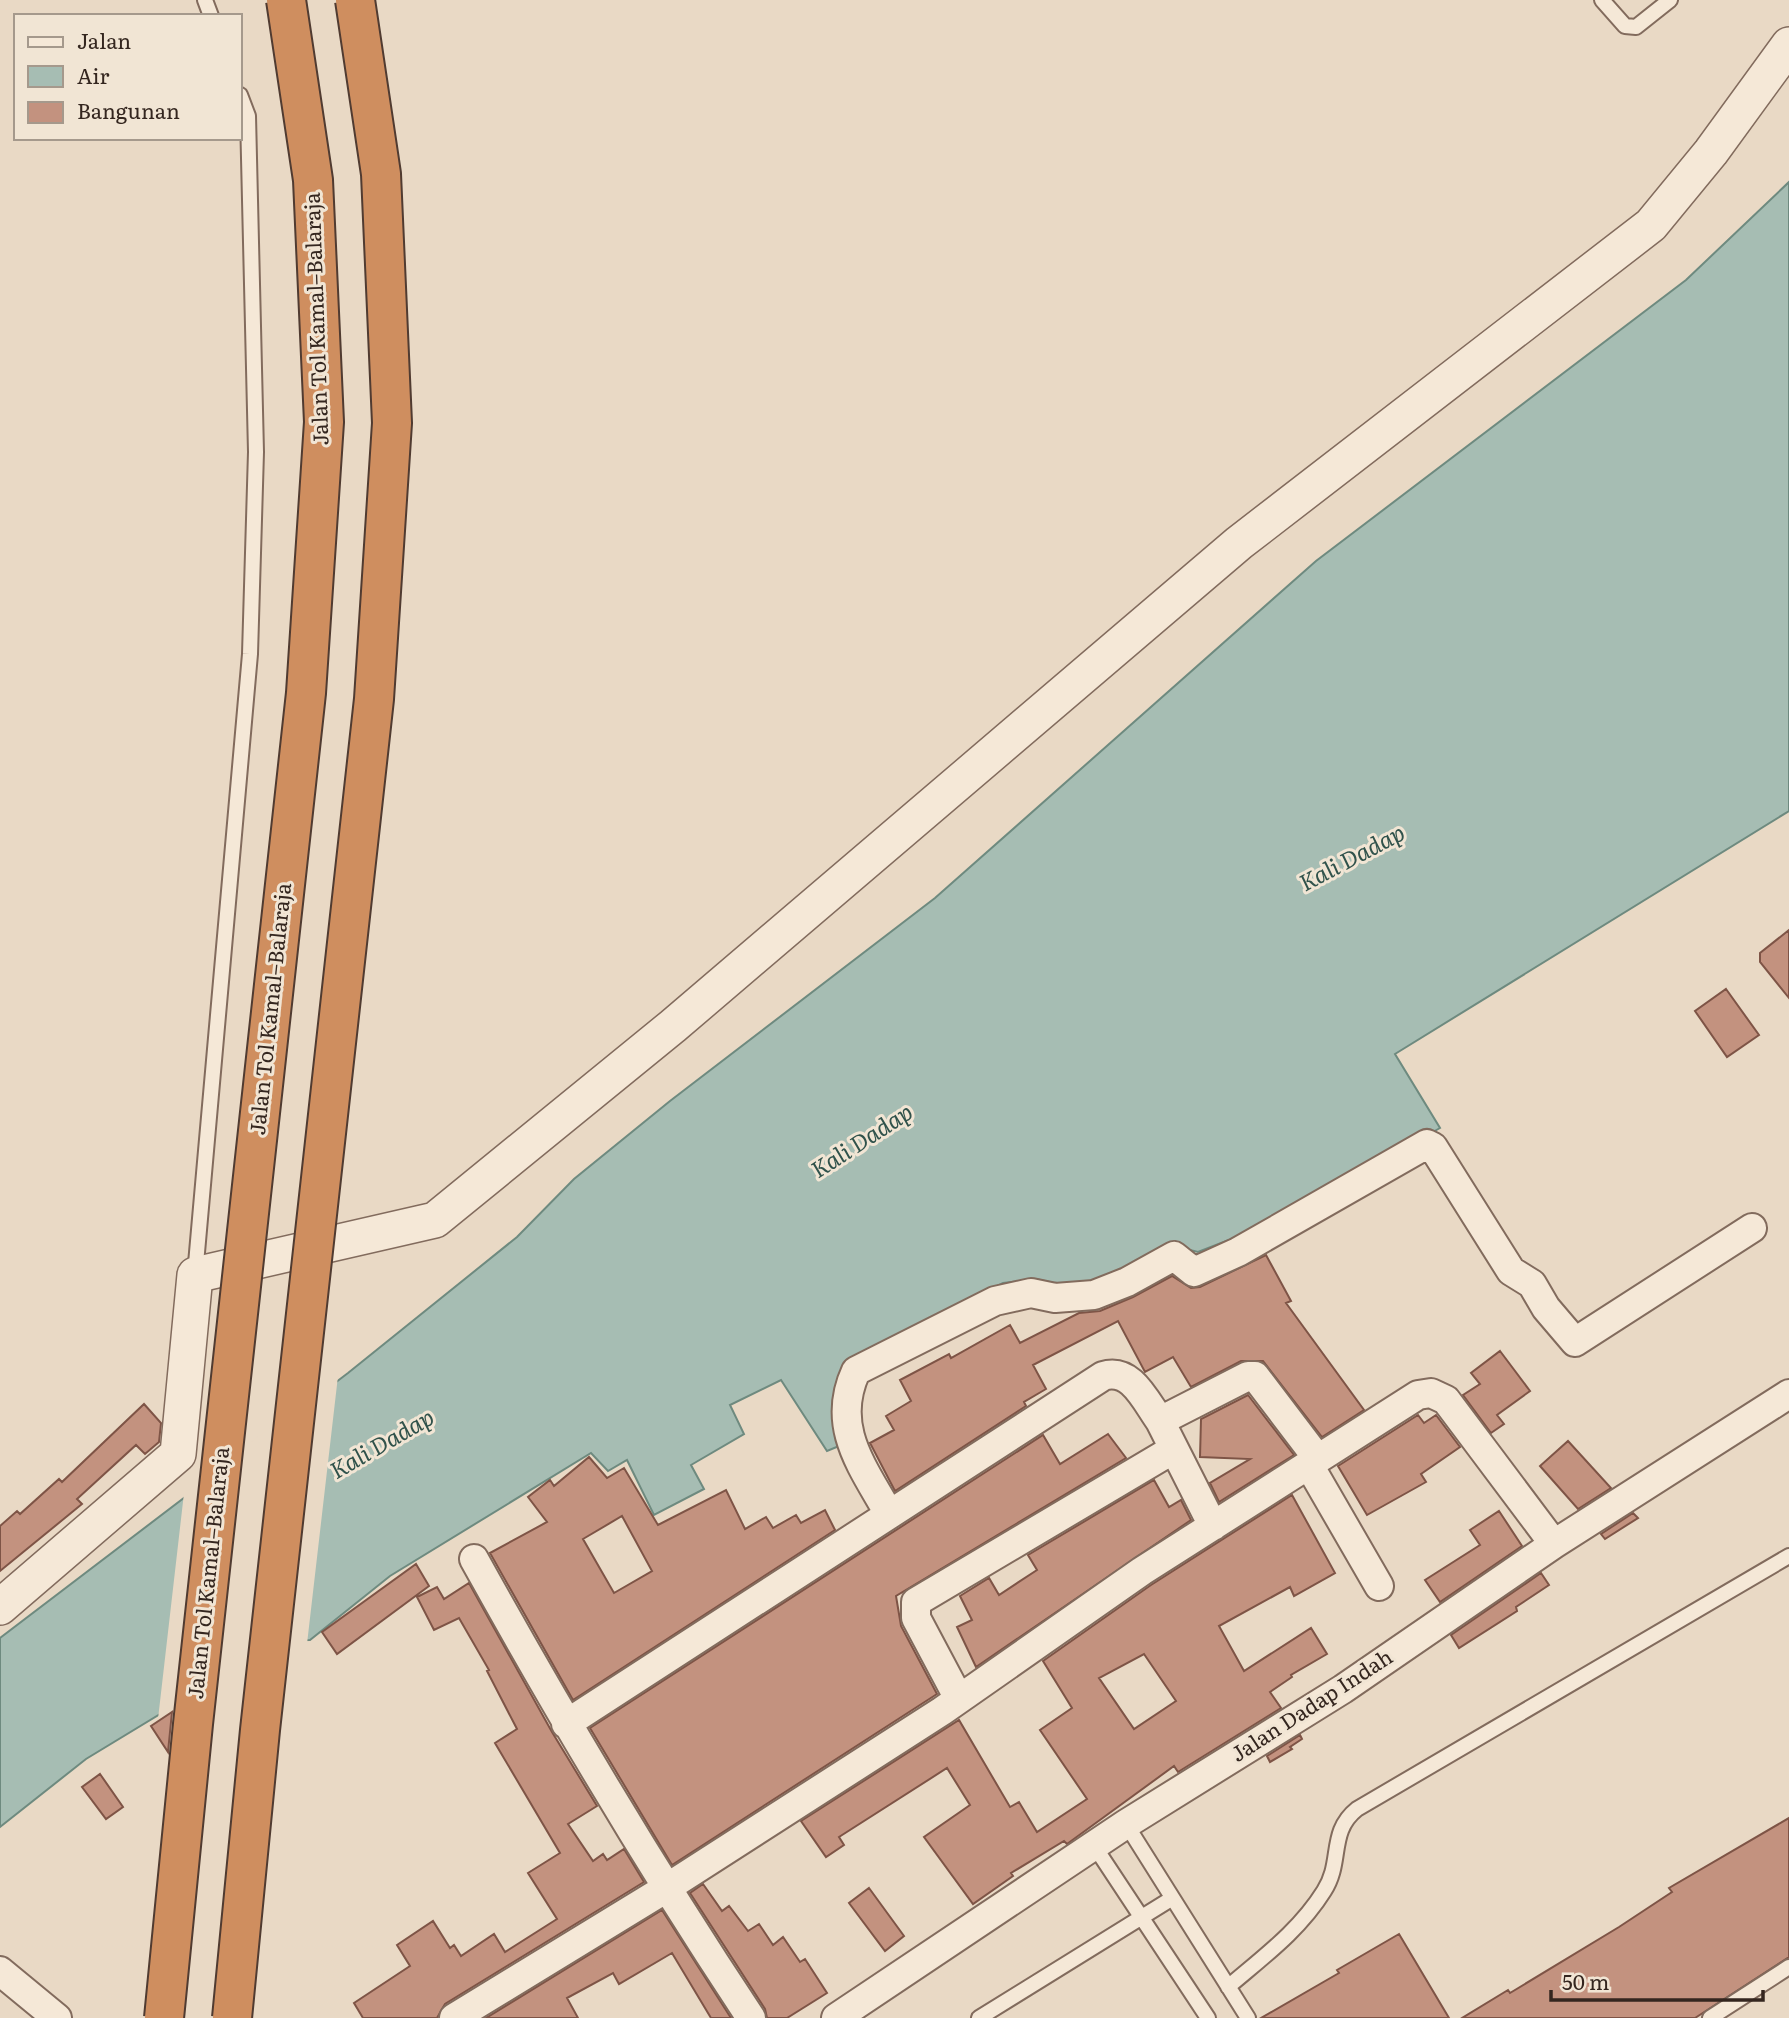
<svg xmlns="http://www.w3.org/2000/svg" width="1789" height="2018" viewBox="0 0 1789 2018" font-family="Literata,serif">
	<rect width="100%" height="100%" fill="#e9d9c5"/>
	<path fill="#a6bdb3" stroke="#6e8a7f" stroke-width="2" d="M1789,182V811L1395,1054L1440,1128L1270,1224L1198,1252L1182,1248L1077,1288L1036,1279L1003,1283L852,1362L844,1444L827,1451L781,1380L730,1405L744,1434L691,1465L704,1489L654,1515L627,1460L608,1471L591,1453L390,1576L310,1640L254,1641L196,1674L188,1697L86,1759L0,1827V1638L348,1373L517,1237L574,1179L670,1101L935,898L1316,561L1686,280Z"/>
	<path fill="#e9d9c5" d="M338,1376L307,1644H255L198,1676L190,1699L158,1719L184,1493Z"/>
	<path fill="#c3927f" stroke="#7e5446" stroke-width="2" fill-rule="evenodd" d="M1789,930V998L1760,962V953Z
		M1726,989L1759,1035L1727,1057L1695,1011Z
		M1266,1255L1291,1301L1286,1303L1364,1410L1322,1437L1263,1361H1241L1191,1387L1173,1357L1145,1372L1118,1321L1033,1365L1046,1389L1024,1402L1026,1406L895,1491L870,1443L894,1430L886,1416L911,1401L900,1380L949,1354L951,1358L1010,1325L1020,1343L1079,1313L1100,1311L1133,1297L1172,1276L1191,1288L1200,1287Z
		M1500,1351L1530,1391L1497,1415L1504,1424L1491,1433L1463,1395L1480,1384L1471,1373Z
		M1248,1395L1294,1455L1219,1502L1210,1483L1250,1459L1200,1457L1201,1419Z
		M144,1404L161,1423L159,1442L145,1454L136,1445L77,1499L82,1504L0,1571V1526L17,1511L20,1514L59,1479L62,1482Z
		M1418,1415L1424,1423L1436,1415L1460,1447L1421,1474L1426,1482L1367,1515L1338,1466Z
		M1108,1434L1126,1458L896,1596L901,1626L937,1694L672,1865L590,1728L1043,1435L1060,1464Z
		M1568,1441L1611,1488L1578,1509L1540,1466Z
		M589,1457L607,1478L624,1468L658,1525L726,1490L745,1529L766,1517L773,1528L796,1515L801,1523L825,1510L835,1530L573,1700L490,1553L547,1522L528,1497L550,1480L554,1486ZM622,1516L652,1571L614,1593L583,1539Z
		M1154,1480L1169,1507L1181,1500L1191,1520L976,1667L957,1627L972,1620L960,1596L989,1578L999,1595L1037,1570L1028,1555Z
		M1292,1495L1335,1573L1294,1596L1290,1587L1219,1626L1244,1671L1311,1628L1327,1654L1291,1675L1292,1677L1270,1692L1281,1708L1178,1772L1174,1766L1067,1844L1064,1841L1011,1873L1013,1876L973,1904L924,1837L970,1805L947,1768L839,1837L844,1845L826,1857L801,1821L959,1720L1010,1807L1019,1802L1037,1832L1087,1799L1040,1730L1072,1708L1043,1661L1151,1585ZM1144,1654L1176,1701L1134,1729L1099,1678Z
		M1499,1511L1522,1546L1440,1602L1425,1580L1480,1545L1470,1530Z
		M1633,1513L1638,1518L1605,1539L1601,1534Z
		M416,1564L429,1586L337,1654L322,1632Z
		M1541,1573L1549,1585L1516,1607L1517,1611L1459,1648L1451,1635Z
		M469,1583L552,1732L597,1806L568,1824L593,1861L603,1854L607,1860L624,1849L644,1882L445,2004L437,2018H363L354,2003L410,1966L397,1945L433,1921L450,1948L454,1945L461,1956L494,1934L505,1952L557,1919L528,1873L560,1853L495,1743L517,1729L487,1671L489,1670L459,1618L434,1630L417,1597L437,1587L444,1599Z
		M172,1712L168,1752L151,1726Z
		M1300,1735L1302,1739L1290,1747L1292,1749L1270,1762L1267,1756Z
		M100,1774L123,1807L106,1819L82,1787Z
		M1789,1818V1957L1695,2018H1462L1508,1990L1510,1993L1619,1927L1672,1892L1669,1888Z
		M703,1884L722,1911L729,1906L748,1931L759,1924L773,1945L783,1937L800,1962L805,1959L827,1993L787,2018H767L765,2009L690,1893Z
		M869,1888L904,1936L885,1951L849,1903Z
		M662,1910L731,2018H711L672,1953L619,1984L613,1973L567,1998L578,2018H486Z
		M1399,1934L1449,2018H1261L1339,1973L1337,1970Z"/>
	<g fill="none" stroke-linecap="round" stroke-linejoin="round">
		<defs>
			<path id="service" d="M205,0L211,16
				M1602,0L1625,26L1636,27L1670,0
				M195,1275L250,654L256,452L248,116L240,95
				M1126,1824L1248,2018
				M1095,1847L1208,2018
				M1228,1987C1263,1957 1299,1931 1324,1891C1343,1862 1328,1832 1357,1809L1789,1556
				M979,2018L1171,1899
				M1710,2018L1789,1967"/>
			<path id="minor" d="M1309,1465L1379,1586
				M889,1514C863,1467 830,1427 856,1371L995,1301L1031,1293L1055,1298L1094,1295L1127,1282L1174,1256L1194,1272L1238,1252L1427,1144L1433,1147L1511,1271L1532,1284L1546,1308L1575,1342L1752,1228
				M1213,1526L1160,1421L1248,1376H1255L1318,1459
				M474,1559C561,1716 652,1869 751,2018
				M959,1699L916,1618V1602L1174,1449
				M566,1724L1103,1376C1131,1367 1145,1400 1160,1421
				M0,1971L57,2018
				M454,2018L665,1889L942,1711L1142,1571L1418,1395L1431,1393L1446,1400L1554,1544
				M836,2018L1126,1824L1343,1689L1554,1544L1789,1394"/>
			<path id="tertiary" d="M0,1607L178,1454L195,1275L435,1220L673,1026L1239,543L1651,225L1711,152L1789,45"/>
		</defs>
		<use href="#service" stroke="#826b5d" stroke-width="18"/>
		<use href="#minor" stroke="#826b5d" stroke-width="32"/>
		<use href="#tertiary" stroke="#826b5d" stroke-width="38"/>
		<use href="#service" stroke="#f5e8d7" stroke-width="14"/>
		<use href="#minor" stroke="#f5e8d7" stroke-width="28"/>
		<use href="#tertiary" stroke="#f5e8d7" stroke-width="35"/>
		<defs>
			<path id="motorway-bridge" d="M164,2018L193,1724L306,693L324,422L313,180L286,0
				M232,2018L260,1730L374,699L392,423L381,174L355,0"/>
		</defs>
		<use href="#motorway-bridge" stroke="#503b31" stroke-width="42" stroke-linecap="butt"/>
		<use href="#motorway-bridge" stroke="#cf8e5f" stroke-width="38"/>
	</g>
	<g text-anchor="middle" stroke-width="6" stroke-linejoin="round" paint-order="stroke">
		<g font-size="21" fill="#34261f" stroke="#f1e5d4">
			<text transform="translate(317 319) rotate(-92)" y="7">Jalan Tol Kamal–Balaraja</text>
			<text transform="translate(271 1009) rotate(-84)" y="7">Jalan Tol Kamal–Balaraja</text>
			<text transform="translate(209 1573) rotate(-84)" y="7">Jalan Tol Kamal–Balaraja</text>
			<text transform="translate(1312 1706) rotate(-33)" y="7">Jalan Dadap Indah</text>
		</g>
		<g font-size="23" font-style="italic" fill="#30524b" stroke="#f1e5d4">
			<text transform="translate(1352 858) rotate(-28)" y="8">Kali Dadap</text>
			<text transform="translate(862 1141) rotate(-33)" y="8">Kali Dadap</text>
			<text transform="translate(382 1444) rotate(-30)" y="8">Kali Dadap</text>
		</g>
	</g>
	<rect x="14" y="14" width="228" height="126" fill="#f1e5d4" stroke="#a5998c" stroke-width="2"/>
	<rect x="28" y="37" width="35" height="10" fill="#f5e8d7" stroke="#a5998c" stroke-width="2"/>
	<text x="77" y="49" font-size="21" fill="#34261f">Jalan</text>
	<rect x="28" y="66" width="35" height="21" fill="#a6bdb3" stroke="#a5998c" stroke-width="2"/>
	<text x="77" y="84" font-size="21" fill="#34261f">Air</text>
	<rect x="28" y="102" width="35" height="21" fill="#c3927f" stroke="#a5998c" stroke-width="2"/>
	<text x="77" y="119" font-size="21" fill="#34261f">Bangunan</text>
	<path d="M1551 1990v10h212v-10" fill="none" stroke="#34261f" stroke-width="3.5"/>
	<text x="1562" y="1990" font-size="21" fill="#34261f" stroke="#f1e5d4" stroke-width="5" paint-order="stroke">50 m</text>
</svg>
